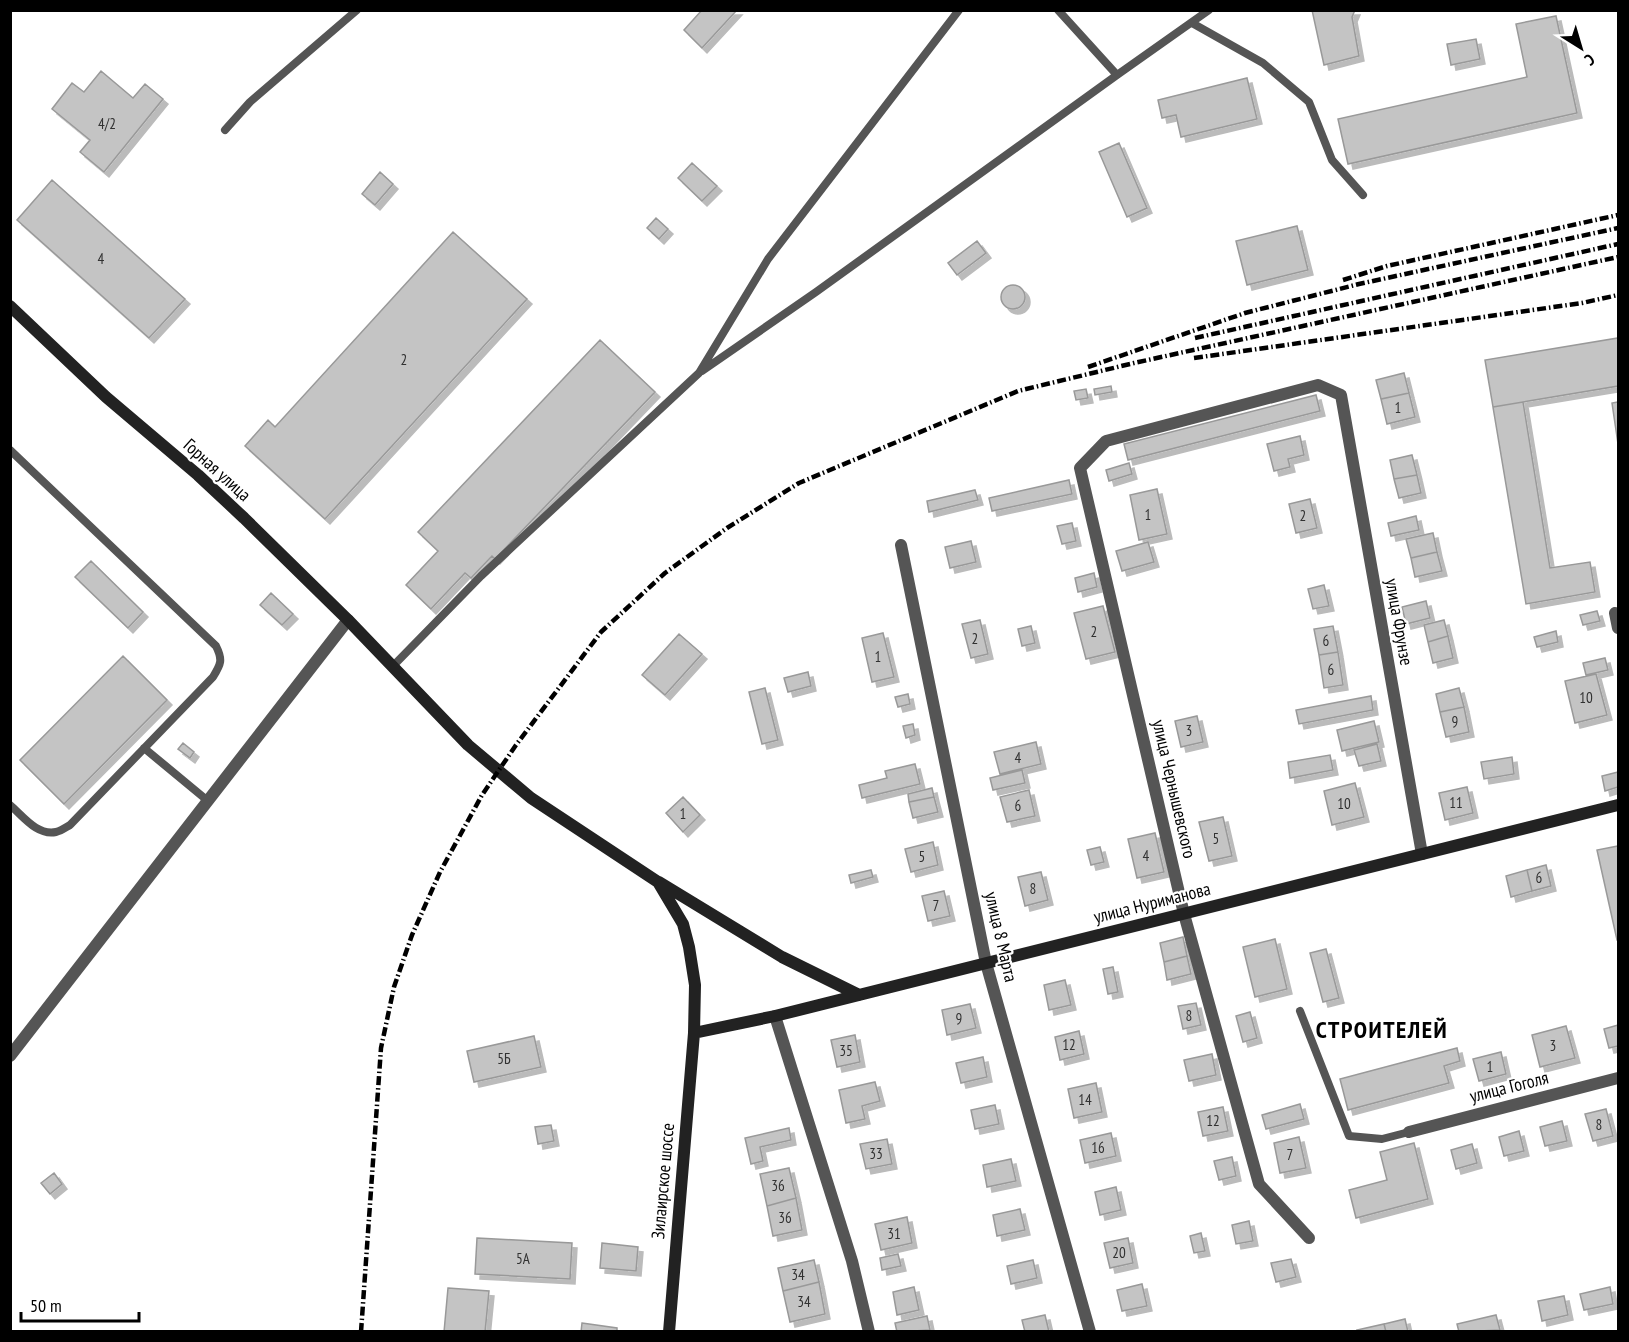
<svg xmlns="http://www.w3.org/2000/svg" width="1629" height="1342" viewBox="0 0 1629 1342" font-family="'PT Sans Narrow',sans-serif">
	<defs>
		<filter id="shadow"><feDropShadow dx="5" dy="5" stdDeviation="0" flood-color="#0004"/></filter>
	</defs>
	<rect width="100%" height="100%" fill="#fff"/>
	<path fill="#c4c4c4" stroke="#999" stroke-width="1.5" filter="url(#shadow)" d="M702,10H737L702,48L684,30Z
		M1312,10H1355L1352,17L1359,56L1324,65Z
		M1556,16L1577,113L1348,164L1338,119L1527,77L1516,24Z
		M1476,39L1480,59L1451,65L1447,44Z
		M101,71L133,98L145,84L163,99L104,172L80,152L90,140L52,109L72,83L84,92Z
		M1247,78L1257,119L1181,137L1176,115L1162,118L1158,100Z
		M1119,143L1147,208L1127,217L1099,152Z
		M692,163L717,186L702,201L678,178Z
		M380,172L393,184L375,205L362,194Z
		M52,180L185,299L149,338L17,220Z
		M656,218L668,229L659,239L647,228Z
		M1297,226L1308,270L1247,285L1236,241Z
		M453,232L527,299L325,519L245,446L268,420L275,427Z
		M977,241L986,253L957,275L948,263Z
		M1001 297a12 12 0 1 1 24 0a12 12 0 1 1-24 0Z
		M1618,338V386L1493,407L1485,360Z
		M600,340L655,392L495,559L492,556L471,578L465,573L431,609L406,585L438,551L418,532Z
		M1404,373L1409,393L1381,399L1376,380Z
		M1111,386L1112,392L1095,395L1094,389Z
		M1086,389L1088,398L1076,400L1074,391Z
		M1409,393L1415,417L1387,424L1381,399Z
		M1316,395L1320,411L1128,460L1124,444Z
		M1523,402L1550,568L1590,562L1595,592L1526,604L1493,407Z
		M1618,402V444L1612,403Z
		M1300,436L1304,455L1288,459L1290,467L1274,471L1267,444Z
		M1412,455L1417,475L1394,479L1390,460Z
		M1129,463L1132,474L1109,481L1106,470Z
		M1417,475L1421,493L1399,498L1394,479Z
		M1069,480L1072,494L992,511L989,498Z
		M1157,489L1167,534L1139,540L1130,495Z
		M975,490L978,500L929,512L927,501Z
		M1310,499L1317,528L1296,533L1289,504Z
		M1416,516L1419,530L1391,536L1388,523Z
		M1072,523L1076,541L1062,544L1057,526Z
		M1433,533L1437,552L1411,558L1406,539Z
		M971,541L976,562L950,568L945,547Z
		M1148,542L1154,562L1122,571L1116,551Z
		M1437,552L1442,571L1415,577L1411,558Z
		M91,561L143,612L128,628L75,577Z
		M1094,573L1097,587L1078,592L1075,578Z
		M1324,585L1329,606L1313,609L1308,589Z
		M271,593L293,614L282,625L260,605Z
		M1426,601L1430,618L1406,624L1402,607Z
		M1103,606L1115,652L1086,659L1074,613Z
		M1597,611L1600,621L1583,625L1580,615Z
		M980,620L988,654L971,658L962,624Z
		M1444,620L1448,636L1428,642L1424,625Z
		M1031,626L1035,643L1022,646L1018,629Z
		M1333,626L1338,652L1319,655L1314,629Z
		M1556,631L1558,642L1537,647L1534,637Z
		M883,633L894,677L872,682L862,638Z
		M679,634L702,654L665,695L642,675Z
		M1448,636L1453,658L1433,663L1428,642Z
		M1338,652L1343,685L1324,688L1319,655Z
		M123,656L167,700L64,804L20,760Z
		M1605,658L1608,670L1586,675L1583,663Z
		M808,672L811,686L788,692L784,678Z
		M1596,674L1607,715L1575,723L1565,681Z
		M765,688L778,740L762,744L749,692Z
		M1459,688L1464,707L1440,712L1436,694Z
		M908,694L910,704L898,707L895,697Z
		M1371,696L1373,710L1299,724L1296,710Z
		M1464,707L1469,732L1446,737L1440,712Z
		M1197,716L1203,742L1181,747L1175,721Z
		M1374,721L1379,742L1342,751L1337,730Z
		M913,724L915,735L906,738L903,726Z
		M1036,742L1041,764L1000,774L994,752Z
		M183,743L194,752L190,758L178,749Z
		M1377,744L1381,761L1359,766L1354,750Z
		M1330,755L1333,770L1290,778L1288,762Z
		M1512,757L1514,774L1484,779L1481,762Z
		M915,764L920,784L862,798L859,785L887,778L885,771Z
		M1022,770L1025,783L993,790L990,778Z
		M1618,772V787L1605,791L1602,776Z
		M1355,783L1364,817L1332,825L1324,791Z
		M1467,787L1473,813L1445,820L1439,793Z
		M932,788L934,797L909,802L908,794Z
		M1029,790L1035,816L1007,822L1000,797Z
		M683,797L700,815L683,832L666,813Z
		M934,797L938,812L913,818L909,802Z
		M1223,817L1232,856L1209,861L1199,822Z
		M1155,833L1164,872L1137,878L1128,839Z
		M933,842L938,865L911,872L905,849Z
		M1618,846V940H1617L1597,850Z
		M1100,847L1104,862L1091,865L1087,850Z
		M1546,865L1551,886L1532,891L1527,870Z
		M871,870L873,877L851,883L849,875Z
		M1527,870L1532,891L1511,897L1506,876Z
		M1041,872L1048,900L1025,906L1018,877Z
		M944,891L950,916L928,921L922,896Z
		M1183,937L1187,956L1164,962L1160,943Z
		M1275,939L1287,989L1255,997L1243,947Z
		M1326,949L1339,998L1323,1002L1310,953Z
		M1187,956L1191,974L1167,980L1164,962Z
		M1113,967L1118,992L1108,994L1103,969Z
		M1065,980L1071,1005L1049,1010L1044,985Z
		M1196,1003L1201,1025L1183,1029L1178,1006Z
		M970,1004L976,1028L947,1035L942,1010Z
		M1250,1012L1257,1038L1243,1042L1236,1016Z
		M1618,1025V1046L1609,1048L1604,1029Z
		M1566,1026L1575,1058L1540,1067L1532,1035Z
		M1079,1031L1084,1054L1060,1060L1055,1037Z
		M855,1035L860,1062L837,1067L831,1040Z
		M534,1036L541,1067L474,1082L467,1051Z
		M1457,1048L1460,1061L1444,1066L1449,1083L1348,1110L1340,1079Z
		M1501,1052L1506,1074L1479,1081L1473,1059Z
		M1212,1054L1216,1075L1189,1081L1184,1060Z
		M983,1057L987,1077L961,1083L956,1063Z
		M875,1082L880,1101L862,1106L865,1119L846,1123L839,1090Z
		M1096,1083L1102,1112L1074,1118L1068,1089Z
		M1300,1104L1304,1119L1266,1129L1262,1115Z
		M995,1105L999,1124L975,1129L971,1110Z
		M1223,1107L1228,1131L1203,1136L1198,1112Z
		M1606,1109L1613,1136L1593,1141L1585,1114Z
		M1562,1121L1567,1141L1545,1146L1540,1127Z
		M551,1125L554,1141L538,1144L535,1127Z
		M789,1128L791,1140L760,1147L763,1161L751,1164L745,1138Z
		M1519,1131L1524,1151L1504,1156L1499,1137Z
		M1111,1133L1116,1156L1085,1163L1080,1140Z
		M1299,1137L1306,1168L1280,1173L1274,1143Z
		M887,1139L892,1164L866,1169L860,1144Z
		M1414,1143L1428,1199L1356,1218L1349,1190L1387,1180L1380,1152Z
		M1472,1144L1477,1163L1456,1169L1451,1150Z
		M1232,1157L1236,1176L1219,1180L1214,1161Z
		M1011,1159L1016,1181L987,1187L983,1165Z
		M789,1168L796,1198L767,1206L760,1174Z
		M54,1173L62,1184L50,1194L41,1183Z
		M1116,1187L1121,1210L1100,1215L1095,1192Z
		M796,1198L802,1230L773,1236L767,1206Z
		M1020,1209L1025,1230L997,1236L993,1215Z
		M907,1217L912,1243L881,1250L875,1224Z
		M1249,1221L1253,1241L1236,1244L1232,1225Z
		M1201,1233L1205,1251L1194,1253L1190,1236Z
		M477,1238L572,1243L570,1279L475,1274Z
		M1128,1238L1133,1263L1110,1268L1104,1243Z
		M602,1243L638,1247L636,1271L600,1268Z
		M898,1254L901,1266L882,1270L880,1258Z
		M1291,1259L1296,1277L1276,1282L1271,1263Z
		M814,1260L819,1282L783,1291L778,1268Z
		M1033,1260L1037,1278L1011,1284L1007,1266Z
		M819,1282L825,1314L790,1322L783,1291Z
		M1142,1284L1147,1306L1122,1311L1117,1290Z
		M914,1287L919,1310L897,1315L893,1292Z
		M1610,1287L1613,1304L1584,1310L1580,1294Z
		M448,1288L489,1291L485,1332H444Z
		M1564,1296L1568,1315L1542,1321L1538,1301Z
		M1045,1315L1049,1332H1025L1022,1320Z
		M1496,1315L1500,1330L1459,1332L1457,1324Z
		M927,1316L930,1330L897,1332L895,1323Z
		M1405,1319L1408,1332H1386L1384,1324Z
		M582,1323L617,1328V1332H581Z
		M1384,1324L1386,1332H1358L1357,1330Z"/>
	<g fill="none" stroke-linecap="round" stroke-linejoin="round">
		<path stroke="#555" stroke-width="8" d="M1192,23L1263,63L1309,102L1332,160L1363,195
			M1117,75L1209,10
			M225,130L250,102L357,10
			M702,371L816,292L1117,75L1058,10
			M10,450L216,646C223,660 221,664 213,677L70,825C65,828 61,831 56,832C37,836 23,816 10,805
			M393,666L481,576L699,373L768,259L959,10
			M144,748L208,801
			M1300,1011L1349,1136L1382,1139L1409,1132"/>
		<path stroke="#555" stroke-width="12" d="M901,545L986,963L1090,1332
			M1615,613L1618,628
			M775,1016L852,1261L869,1332
			M10,1056L348,620
			M1409,1132L1618,1078
			M1309,1238L1259,1184L1184,914L1080,468L1106,441L1318,385L1341,395L1422,854"/>
		<path stroke="#222" stroke-width="12" d="M10,306L106,397L198,475L244,518L348,620L468,745L531,798L658,882L683,924L689,947L695,985L694,1033L669,1332
			M659,882L782,957L859,995
			M694,1033L775,1016L1618,805"/>
		<path stroke="#000" stroke-width="4.5" stroke-dasharray="9 3 1.5 3" stroke-linecap="butt" d="M1343,280L1387,266L1618,215
			M1195,338L1618,244
			M1194,358L1582,303L1618,295
			M1088,367L1245,313L1359,284L1618,228
			M361,1332L381,1048L394,987L412,935L440,872L482,795L516,745L601,632L665,573L727,528L799,483L1018,391L1134,363L1618,257"/>
	</g>
	<g text-anchor="middle" stroke-width="4.5" stroke-linejoin="round" paint-order="stroke">
		<g font-size="15" fill="#313131">
			<text x="107" y="129">4/2</text>
			<text x="101" y="264">4</text>
			<text x="404" y="365">2</text>
			<text x="1398" y="413">1</text>
			<text x="1148" y="520">1</text>
			<text x="1303" y="521">2</text>
			<text x="1094" y="637">2</text>
			<text x="975" y="644">2</text>
			<text x="1326" y="646">6</text>
			<text x="878" y="662">1</text>
			<text x="1331" y="675">6</text>
			<text x="1586" y="703">10</text>
			<text x="1455" y="727">9</text>
			<text x="1189" y="736">3</text>
			<text x="1018" y="763">4</text>
			<text x="1456" y="808">11</text>
			<text x="1344" y="809">10</text>
			<text x="1018" y="811">6</text>
			<text x="683" y="819">1</text>
			<text x="1216" y="844">5</text>
			<text x="1146" y="861">4</text>
			<text x="922" y="862">5</text>
			<text x="1539" y="883">6</text>
			<text x="1033" y="894">8</text>
			<text x="936" y="911">7</text>
			<text x="1189" y="1021">8</text>
			<text x="959" y="1024">9</text>
			<text x="1069" y="1050">12</text>
			<text x="1553" y="1051">3</text>
			<text x="846" y="1056">35</text>
			<text x="504" y="1064">5Б</text>
			<text x="1490" y="1072">1</text>
			<text x="1085" y="1105">14</text>
			<text x="1213" y="1126">12</text>
			<text x="1599" y="1130">8</text>
			<text x="1098" y="1153">16</text>
			<text x="876" y="1159">33</text>
			<text x="1290" y="1160">7</text>
			<text x="778" y="1191">36</text>
			<text x="785" y="1223">36</text>
			<text x="894" y="1239">31</text>
			<text x="1119" y="1258">20</text>
			<text x="523" y="1264">5А</text>
			<text x="798" y="1280">34</text>
			<text x="804" y="1307">34</text>
		</g>
		<g font-size="18" fill="#000" stroke="#fff">
			<text transform="translate(217 470) rotate(42)" y="6">Горная улица</text>
			<text transform="translate(1399 622) rotate(80)" y="6">улица Фрунзе</text>
			<text transform="translate(1174 789) rotate(77)" y="6">улица Чернышевского</text>
			<text transform="translate(1152 903) rotate(-14)" y="6">улица Нуриманова</text>
			<text transform="translate(1001 937) rotate(77)" y="6">улица 8 Марта</text>
			<text transform="translate(1509 1087) rotate(-14)" y="6">улица Гоголя</text>
			<text transform="translate(663 1181) rotate(-85)" y="6">Зилаирское шоссе</text>
		</g>
		<g font-size="24" font-weight="bold" letter-spacing="1.5" fill="#000" stroke="#fff">
			<text x="1382" y="1038">СТРОИТЕЛЕЙ</text>
		</g>
	</g>
	<rect width="1629" height="1342" fill="none" stroke="#000000" stroke-width="24"/>
	<g transform="translate(1581 48) rotate(143)" stroke="#ffffff" stroke-width="4.5" paint-order="stroke">
	<path d="M0-4.5L10 22L0 15L-10 22Z" fill="#000000"/>
	<text y="-9" font-size="16" font-weight="bold" text-anchor="middle" fill="#000000">С</text>
	</g>
	<path d="M21 1312v9h118v-9" fill="none" stroke="#000000" stroke-width="3"/>
	<text x="30" y="1312" font-size="18" fill="#000000" stroke="#ffffff" stroke-width="4.5" paint-order="stroke">50 m</text>
</svg>
